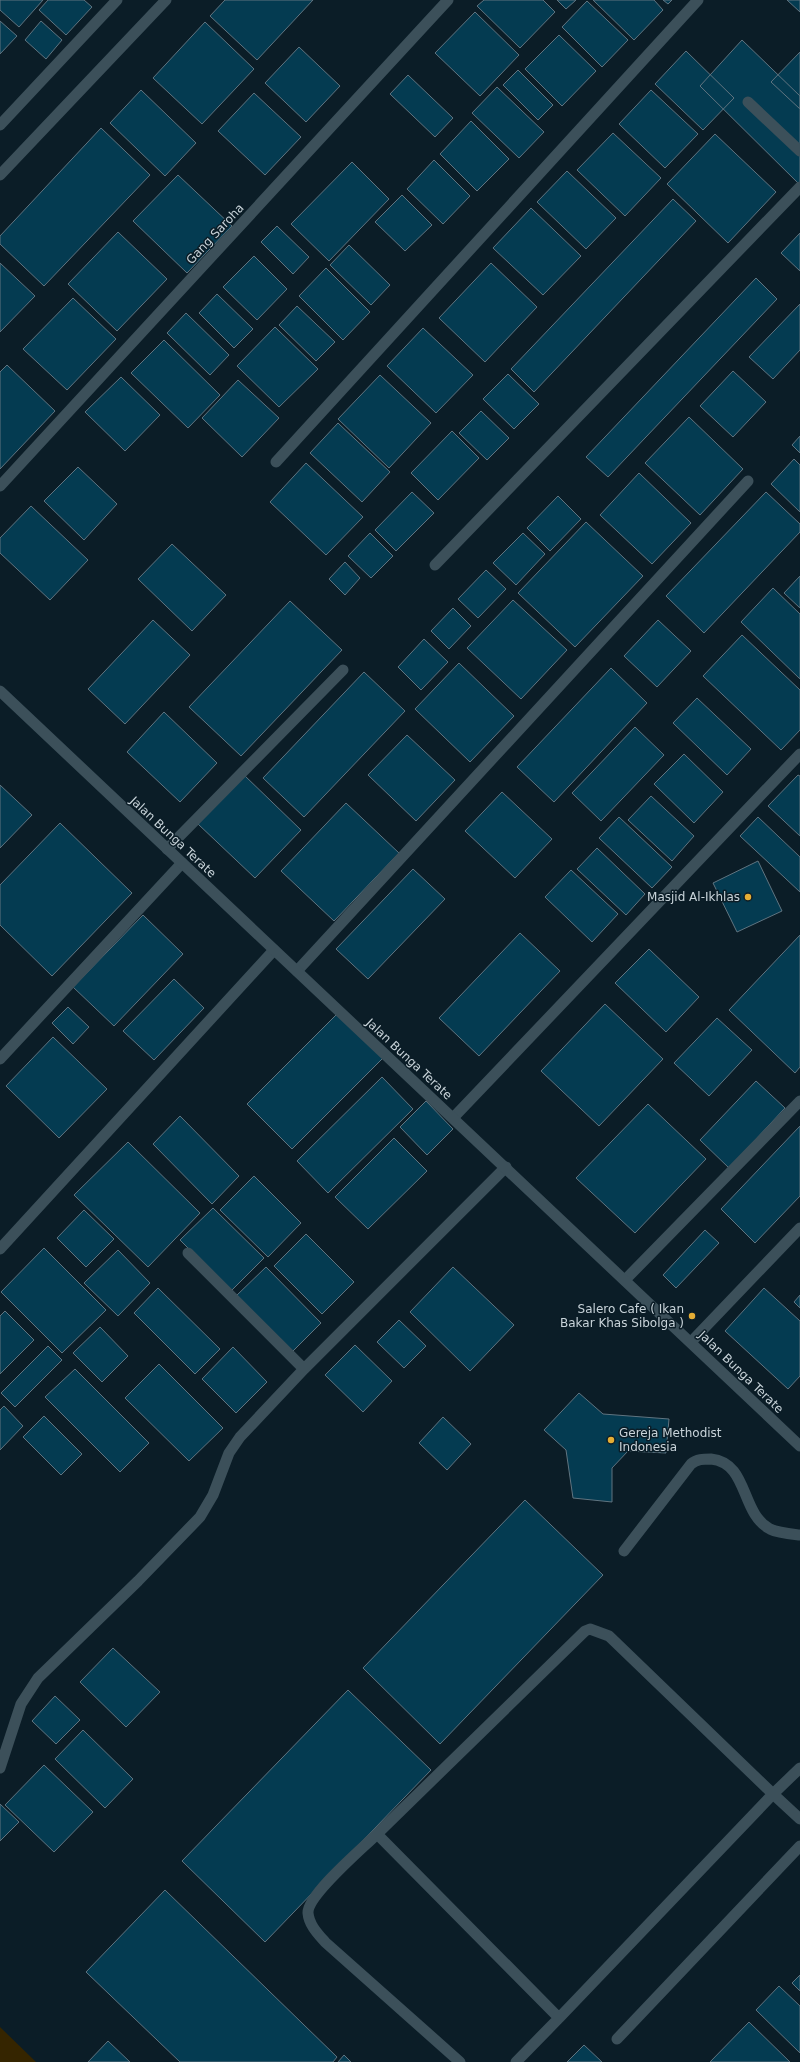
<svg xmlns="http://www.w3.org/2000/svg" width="800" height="2062" viewBox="0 0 800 2062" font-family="'DejaVu Sans',sans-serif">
	<rect width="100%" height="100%" fill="#0b1d27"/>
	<path fill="#352500" d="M0,2027L36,2062H0Z"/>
	<path fill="#043b51" stroke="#607480" d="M0,0H43L19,27L0,10Z
		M48,0H84L92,7L66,35L39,10Z
		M225,0H313L257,60L210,16Z
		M484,0H543L555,12L520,48L477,6Z
		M557,0H576L566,9Z
		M593,0H654L663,10L634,40Z
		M663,0H672L668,4Z
		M787,0H800V12Z
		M587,1L628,40L602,67L562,27Z
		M475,12L519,55L480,96L435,53Z
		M0,21L17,36L0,54Z
		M41,21L62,40L46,59L25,40Z
		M205,22L254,69L202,124L153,78Z
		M559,35L596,71L562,106L525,69Z
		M742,40L800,96V185L700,86Z
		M299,47L340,86L306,122L265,83Z
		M686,51L734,98L703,130L655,84Z
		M800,52V109L771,82Z
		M518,70L553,105L538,120L503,85Z
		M408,75L453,118L435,137L390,94Z
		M497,87L544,132L519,158L472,113Z
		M141,90L196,143L165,176L110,123Z
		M651,90L698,134L665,168L619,124Z
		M254,93L301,137L265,175L218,131Z
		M471,121L509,159L477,191L440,154Z
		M101,128L150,175L44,286L0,244V236Z
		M613,133L661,178L625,216L577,170Z
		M715,134L776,192L728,243L667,184Z
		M434,160L470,196L443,224L407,189Z
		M352,162L389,199L329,261L291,224Z
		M567,171L616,218L586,249L537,202Z
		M178,175L232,226L187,273L133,221Z
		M402,195L432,225L405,251L375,222Z
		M673,199L696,221L534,392L511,369Z
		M531,208L581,256L543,295L493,248Z
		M277,226L309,257L293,274L261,242Z
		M118,232L167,279L117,331L68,284Z
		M800,233V271L781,253Z
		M349,245L390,285L371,305L330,265Z
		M254,256L287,289L257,320L223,287Z
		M0,263L35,296L0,332Z
		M491,263L537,307L485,362L439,318Z
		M326,268L370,312L343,340L299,296Z
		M756,278L777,299L608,477L586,457Z
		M217,294L253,329L234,348L199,313Z
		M73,298L116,339L67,390L23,349Z
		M800,304V350L773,379L749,357Z
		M297,306L335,342L316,361L279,325Z
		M186,313L229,355L210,375L167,333Z
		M275,327L318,369L279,407L237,366Z
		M423,328L473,375L436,413L387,366Z
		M164,340L220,395L188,428L131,373Z
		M7,365L55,411L0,469V372Z
		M733,371L766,402L733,437L700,406Z
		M508,374L539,404L514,429L483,399Z
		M380,375L431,423L389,468L338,419Z
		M121,377L160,415L125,451L85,412Z
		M238,380L279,418L242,457L202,418Z
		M481,411L509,438L487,460L459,433Z
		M689,417L743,469L700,515L645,463Z
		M338,423L390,472L362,502L310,453Z
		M452,431L479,458L438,500L411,473Z
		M800,436V453L792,445Z
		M794,459L800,465V512L771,484Z
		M306,463L363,517L326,555L270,502Z
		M78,467L117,504L84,540L44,501Z
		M639,473L691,523L652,564L600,515Z
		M412,492L434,513L396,551L375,530Z
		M766,492L800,524V532L704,633L666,596Z
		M558,496L581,519L550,551L527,528Z
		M31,506L88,560L50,600L0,553V538Z
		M586,522L643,576L575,647L518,593Z
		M370,533L393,556L371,578L348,556Z
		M523,533L545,554L516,585L493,563Z
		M172,544L226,595L192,631L138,579Z
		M345,562L360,578L345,595L329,579Z
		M486,570L506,589L478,618L458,599Z
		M800,576V608L784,593Z
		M773,588L800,614V679L741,622Z
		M513,600L567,650L521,699L467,648Z
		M290,601L342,650L241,756L189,707Z
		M453,608L471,626L449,649L431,631Z
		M153,620L190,655L125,724L88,689Z
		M658,620L691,651L657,687L624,656Z
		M742,635L800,690V730L781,750L703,676Z
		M424,639L448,662L421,690L398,667Z
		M459,663L514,716L470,762L415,709Z
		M611,668L647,703L554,802L517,767Z
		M364,672L405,711L304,817L263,778Z
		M697,698L751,749L727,775L673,723Z
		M164,712L217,763L180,802L127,752Z
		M635,727L664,755L601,821L572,793Z
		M407,735L455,780L416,821L368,775Z
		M684,754L723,792L694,823L654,784Z
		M244,775L301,830L255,878L198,824Z
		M798,775L800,776V836L768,806Z
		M0,785L32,815L0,848Z
		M502,792L552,839L515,878L465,831Z
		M651,796L694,836L672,861L628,820Z
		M346,803L399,853L334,921L281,871Z
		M619,817L672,867L652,888L599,838Z
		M758,817L800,857V892L740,836Z
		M60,823L132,893L52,976L0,925V885Z
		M597,848L645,894L626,915L577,869Z
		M758,861L782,911L737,932L713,883Z
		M413,869L445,899L368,979L336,949Z
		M571,870L618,914L592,942L545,897Z
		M143,915L183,954L114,1026L73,987Z
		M520,933L560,971L479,1056L439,1018Z
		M800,935V1067L795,1073L729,1010Z
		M649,949L699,997L666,1032L615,983Z
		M174,979L204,1008L154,1060L123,1031Z
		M605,1004L663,1059L599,1126L541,1071Z
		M68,1007L89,1027L73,1044L52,1023Z
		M338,1013L383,1058L292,1149L247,1104Z
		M717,1018L752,1050L709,1096L674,1063Z
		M53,1037L107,1089L59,1138L6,1086Z
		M382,1077L413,1109L328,1193L297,1161Z
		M756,1081L785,1108L729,1168L700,1140Z
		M426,1101L453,1129L427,1155L400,1127Z
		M648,1104L706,1159L635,1233L576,1178Z
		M180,1116L239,1176L212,1204L153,1144Z
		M800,1126V1196L755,1243L721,1209Z
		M394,1138L427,1171L368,1229L335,1197Z
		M128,1142L200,1213L148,1267L74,1195Z
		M254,1176L301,1223L268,1257L220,1210Z
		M213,1208L264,1258L231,1291L180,1240Z
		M84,1210L114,1239L86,1267L57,1238Z
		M705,1230L719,1243L676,1288L663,1275Z
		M306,1234L354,1282L322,1314L274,1266Z
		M44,1248L106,1310L62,1353L1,1292Z
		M118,1250L150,1283L118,1316L84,1283Z
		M266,1267L321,1323L292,1352L236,1296Z
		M453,1267L514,1325L470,1371L410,1312Z
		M158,1288L220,1349L195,1374L134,1313Z
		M764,1288L800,1321V1376L788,1389L725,1331Z
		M800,1295V1308L794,1302Z
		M5,1311L34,1340L0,1374V1316Z
		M399,1320L426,1346L404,1368L377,1342Z
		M100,1327L128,1356L102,1382L73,1353Z
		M355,1345L392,1381L363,1412L325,1375Z
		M48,1346L62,1360L15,1407L1,1393Z
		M233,1347L267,1382L236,1413L202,1379Z
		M159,1364L223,1428L189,1461L125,1398Z
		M75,1369L149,1443L120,1472L45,1397Z
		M579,1393L603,1414L669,1419L666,1453L628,1451L612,1468V1502L573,1498L566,1450L544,1430Z
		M4,1406L23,1426L0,1450V1410Z
		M44,1416L82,1454L61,1475L23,1437Z
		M443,1417L471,1444L447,1470L419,1443Z
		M525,1500L603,1575L440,1744L363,1668Z
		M113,1648L160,1692L126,1727L80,1682Z
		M348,1690L431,1770L265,1942L182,1861Z
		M55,1696L80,1720L56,1744L32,1721Z
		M83,1730L133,1779L105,1808L55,1759Z
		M44,1765L93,1812L54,1852L5,1805Z
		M0,1804L19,1822L0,1841Z
		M165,1890L337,2057L333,2062H180L86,1972Z
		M800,1975V1991L792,1983Z
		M779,1986L800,2006V2053L756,2010Z
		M749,2022L790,2062H710Z
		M108,2041L130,2062H88Z
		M584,2045L602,2062H567Z
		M344,2055L351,2062H338Z"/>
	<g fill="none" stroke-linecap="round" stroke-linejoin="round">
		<path stroke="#3c505a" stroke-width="11" d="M624,1551L691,1464C697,1459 703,1459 711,1459C749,1463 740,1513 770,1529C778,1533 791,1534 800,1535
			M800,1768L773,1794L559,2018L377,1834L585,1631L590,1629L609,1636L773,1794L800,1819
			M377,1834C363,1848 307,1895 308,1913C309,1925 318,1934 325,1942L460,2062
			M617,2039L800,1846
			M516,2062L559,2018"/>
		<path stroke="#3c505a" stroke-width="11" d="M748,102L800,151
			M0,125L117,0
			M0,175L166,0
			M276,462L698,0
			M0,486L448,0
			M435,565L800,187
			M167,849L343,670
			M297,971L748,481
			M0,1059L182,863
			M453,1118L800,754
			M0,1249L274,950
			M188,1253L304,1369
			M625,1280L800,1101
			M691,1342L800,1228
			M0,1768L21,1704L38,1678L138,1581L200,1517L213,1495L229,1453L240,1437L304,1369L506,1167"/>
		<path stroke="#3c505a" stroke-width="11" d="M0,691L800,1446"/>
	</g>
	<g fill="#e4ad35" stroke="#0b1d27" stroke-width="1.5">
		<circle cx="748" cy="897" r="4"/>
		<circle cx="692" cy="1316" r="4"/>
		<circle cx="611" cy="1440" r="4"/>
	</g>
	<g text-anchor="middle" stroke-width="3" stroke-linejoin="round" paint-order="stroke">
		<g font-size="12" fill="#c8d3d9" stroke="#0b1d27">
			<text transform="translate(215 234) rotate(-47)" y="4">Gang Saroha</text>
			<text transform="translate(173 837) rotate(43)" y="4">Jalan Bunga Terate</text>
			<text transform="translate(409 1059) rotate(43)" y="4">Jalan Bunga Terate</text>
			<text transform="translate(741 1372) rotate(44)" y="4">Jalan Bunga Terate</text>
		</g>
		<g font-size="12" fill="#c8d3d9" stroke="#0b1d27" text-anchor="end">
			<text x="740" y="901">Masjid Al-Ikhlas</text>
			<text x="684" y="1313">Salero Cafe ( Ikan<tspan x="684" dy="14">Bakar Khas Sibolga )</tspan></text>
			<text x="619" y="1437" text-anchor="start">Gereja Methodist<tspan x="619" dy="14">Indonesia</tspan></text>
		</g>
	</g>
</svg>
